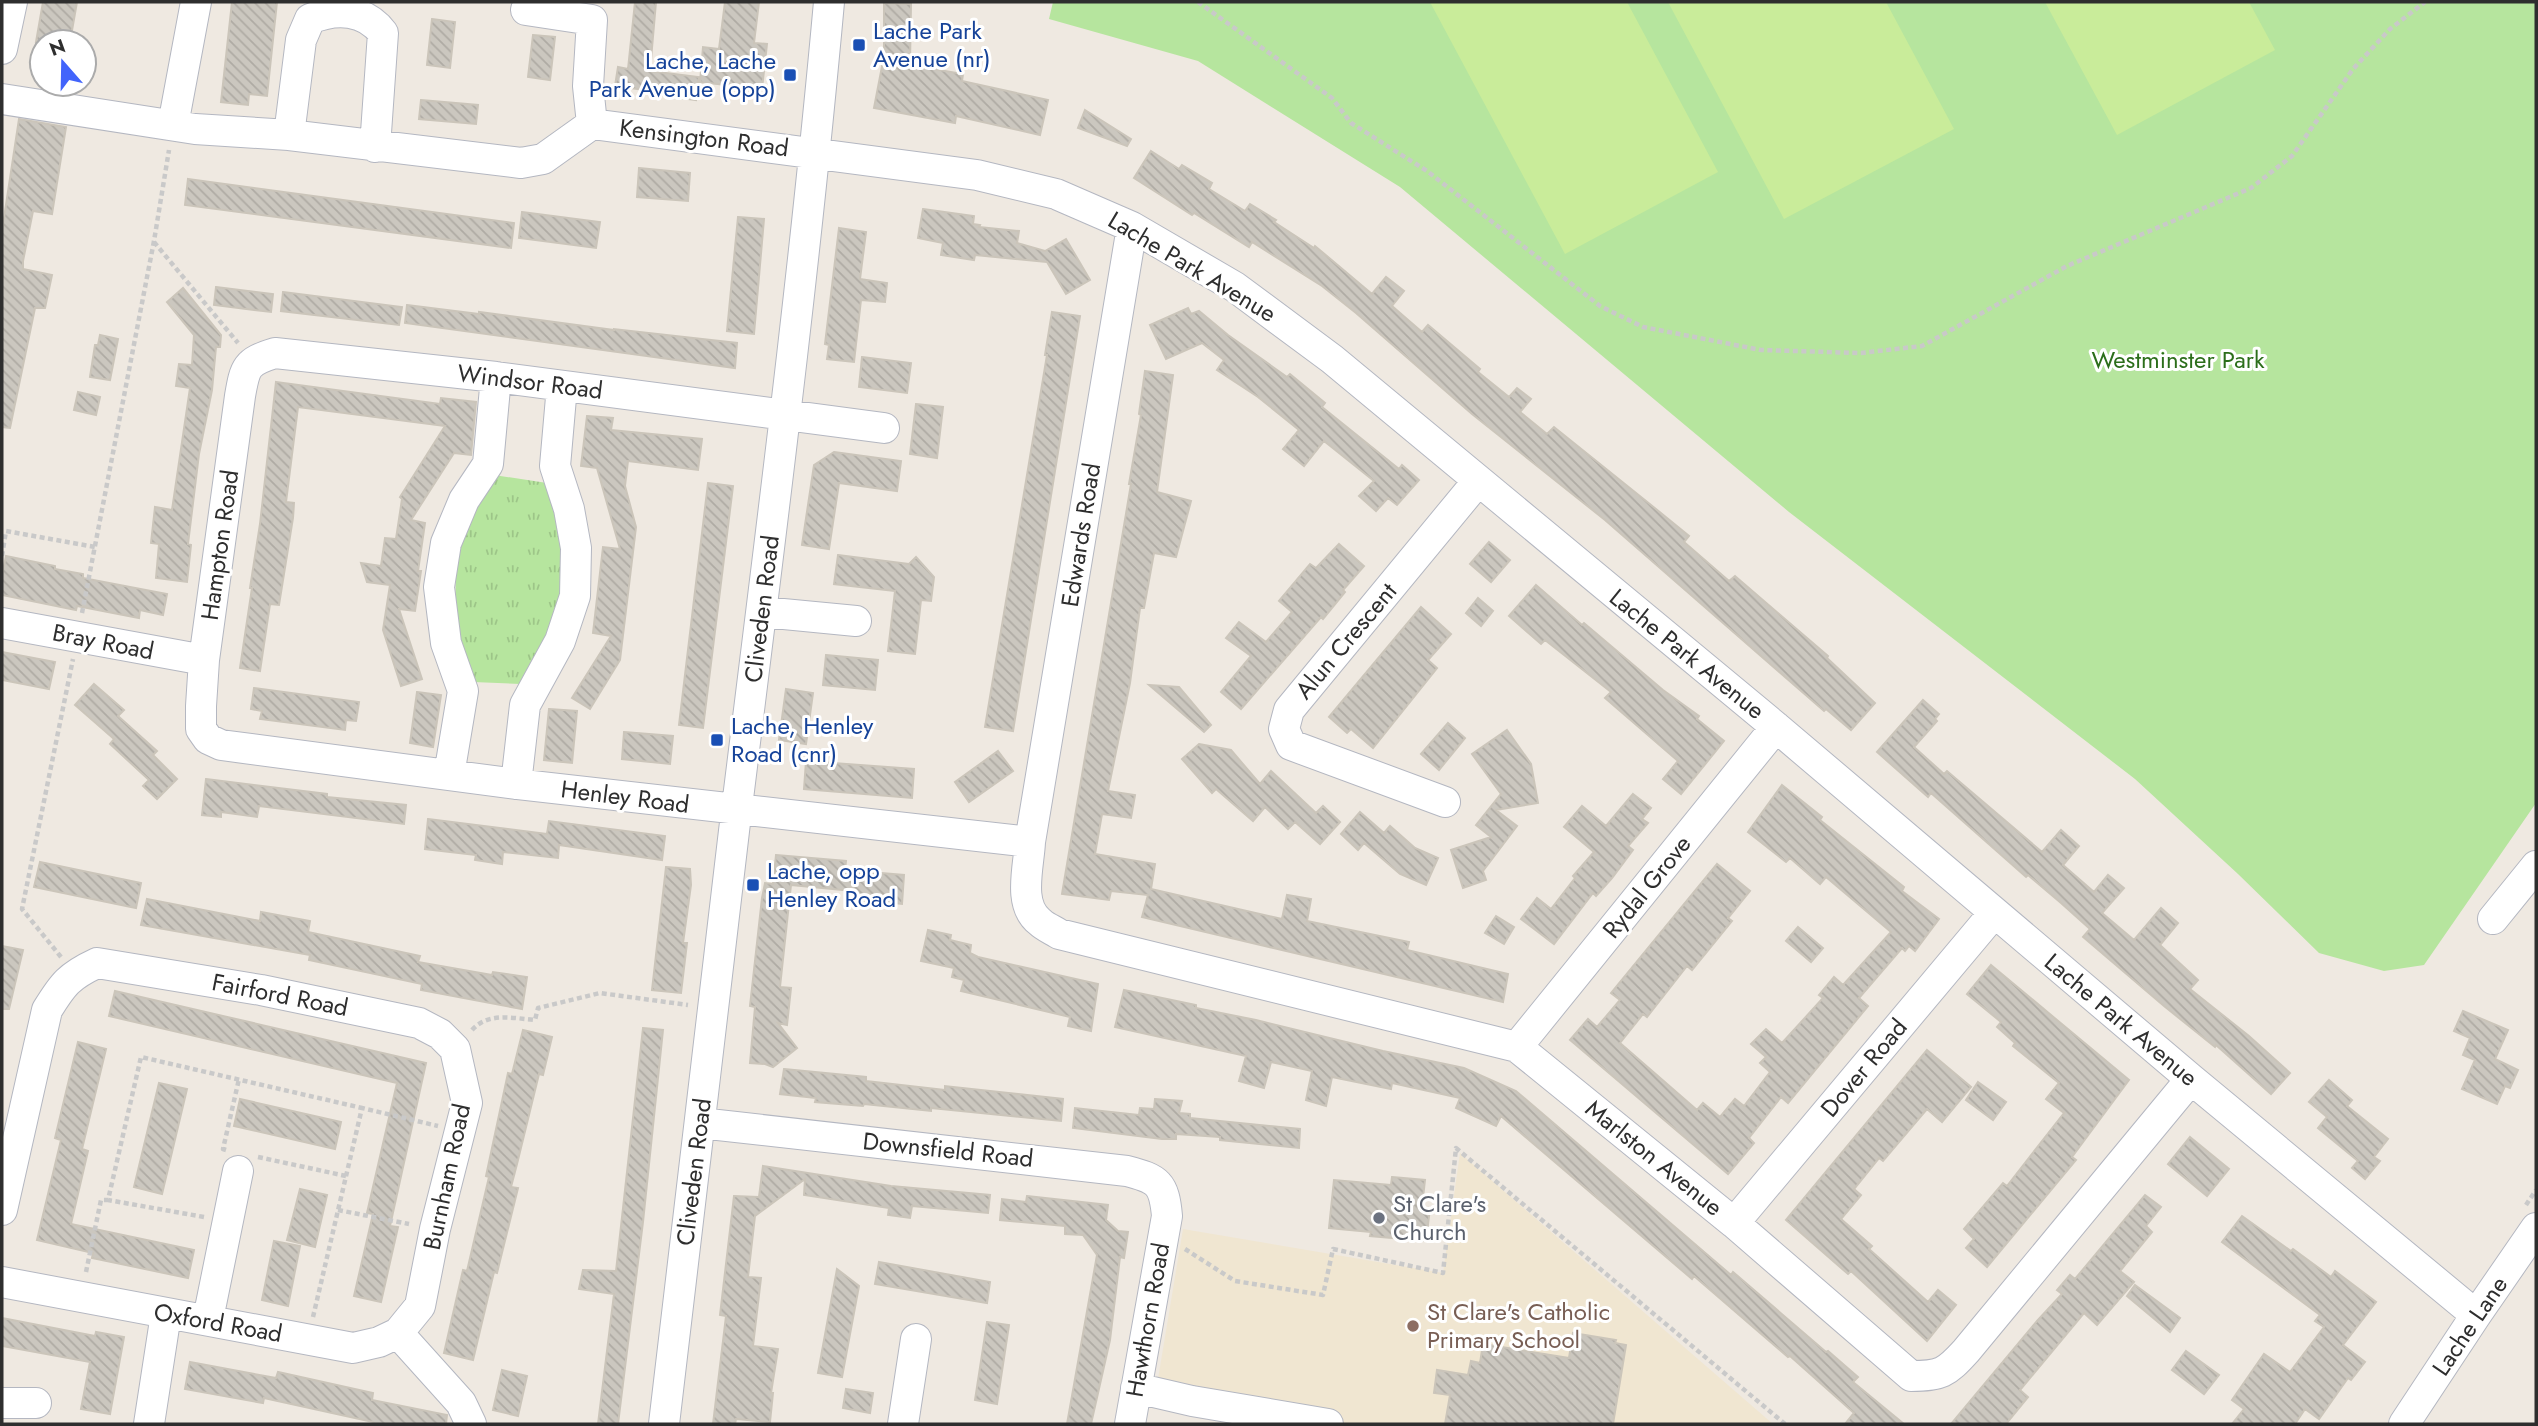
<svg xmlns="http://www.w3.org/2000/svg" width="2538" height="1426" viewBox="0 0 2538 1426" font-family="Jost,sans-serif">
	<defs>
		<pattern id="grass-tufts" width="24" height="20" patternUnits="userSpaceOnUse" patternTransform="scale(1.75)"><rect width="24" height="20" fill="#b6e59e"/><path d="M3 7l-1-3M5 7V3M7 7l1-3M15 17l-1-3M17 17v-4M19 17l1-3" fill="none" stroke="#9dc588"/></pattern>
		<pattern id="building-back-hatch" width="6" height="6" patternUnits="userSpaceOnUse" patternTransform="scale(1.75)"><rect width="6" height="6" fill="#cbc7bf"/><path d="M-1 5l2 2M0 0l6 6M5-1l2 2" fill="none" stroke="#afaba4"/></pattern>
	</defs>
	<rect width="100%" height="100%" fill="#efe9e1"/>
	<path fill="#f0e6d1" d="M1460,1153L1773,1424H1276L1158,1379L1183,1229L1443,1273Z"/>
	<path fill="url(#grass-tufts)" d="M494,475L547,483L557,502L566,583L558,614L521,684L473,682L455,633L456,554L462,532Z"/>
	<path fill="#b6e59e" d="M1053,2H2536V803L2424,965L2384,971L2319,953L2238,874L2135,779L1789,512L1400,187L1198,61L1049,19Z"/>
	<path fill="#c9ec9a" d="M1430,2H1627L1718,172L1565,254Z
		M1668,2H1886L1954,129L1784,219Z
		M2045,2H2249L2275,50L2117,135Z"/>
	<path fill="url(#building-back-hatch)" stroke="#cbc5ba" stroke-width="2" d="M43,2H77L70,42H36Z
		M232,2H277L267,96L249,94L248,105L221,102Z
		M635,2H656L650,71L699,77L696,100L659,95V92L615,86L618,67L628,69Z
		M725,2H759L754,43L767,44L762,89L700,82L703,47L719,49Z
		M884,3L911,4L910,65L963,74L962,81L1048,100L1040,135L956,116L955,123L874,108L884,56Z
		M432,19L455,22L450,68L427,65Z
		M533,35L555,37L550,80L528,77Z
		M421,100L478,105L476,124L419,119Z
		M1085,110L1131,139L1127,146L1078,128Z
		M19,119L66,127L52,214L33,211L23,261V269L52,275L45,308H35L10,428L2,427V231Z
		M1151,151L1179,169L1182,165L1212,183L1209,189L1245,211L1250,204L1276,220L1274,222L1314,248L1315,246L1372,294L1386,277L1404,291L1392,306L1422,332L1428,325L1480,369L1478,372L1509,397L1517,388L1531,399L1520,412L1547,434L1554,427L1656,509L1689,536L1684,542L1729,581L1735,576L1828,656L1827,658L1875,703L1851,730L1826,709L1824,711L1605,520L1472,414L1356,313L1322,286L1252,242L1249,247L1194,213L1192,215L1134,178Z
		M639,168L690,173L688,201L637,197Z
		M188,179L514,223L511,248L185,205Z
		M923,209L974,216L973,224L980,225L979,227L1019,231L1017,243L1045,251L1066,239L1090,280L1066,294L1047,262L975,255L974,260L941,255L943,243L918,238Z
		M522,212L600,222L596,248L519,238Z
		M738,217L764,219L754,334L727,331Z
		M839,228L866,232L860,279L887,283L885,302L861,300L854,362L827,359L829,345L825,344Z
		M216,287L273,294L271,312L214,305Z
		M183,288L221,335L220,347H216L212,390L199,454L188,544L191,545L187,582L156,578L159,544L151,543L155,507L172,510L190,388L176,386L179,364L192,365L194,335L167,302Z
		M283,292L402,307L399,325L281,311Z
		M407,305L479,314V312L614,330V329L737,343L735,368L405,323Z
		M1188,308L1191,314L1199,311L1228,335L1287,377L1290,374L1325,403L1322,407L1399,469L1402,465L1419,480L1397,505L1388,498L1376,511L1359,496L1374,481L1324,441L1304,466L1283,449L1299,430L1258,397L1217,370L1224,360L1202,343L1166,359L1150,325Z
		M1052,312L1080,316L1013,731L985,727L1047,355H1045Z
		M100,335L118,339L110,380L90,377L95,345H98Z
		M862,357L911,363L907,393L859,387Z
		M1145,371L1173,375L1157,492L1191,501L1176,557L1154,553L1144,608H1140L1130,683L1108,791L1135,795L1131,818L1102,814L1095,854L1155,864L1151,889L1282,919L1287,895L1311,899L1307,921L1409,942L1407,950L1508,974L1503,1002L1142,917L1148,895L1111,891L1109,900L1062,894L1131,484H1129L1141,415L1139,414Z
		M276,382L440,404L441,398L476,402L471,455L454,453L411,520L425,523L418,571H421L415,611L399,609L422,679L401,686L383,630L390,585L367,582L361,563L381,566L385,538L396,539L402,499L400,497L445,426L298,407L286,502L294,503L293,518L279,605L270,604L260,671L240,668L252,588H250L260,524Z
		M78,392L100,397L96,415L74,410Z
		M916,404L943,407L937,458L910,454Z
		M587,416L613,418L611,430L702,439L698,470L628,461L625,486L636,527L620,660L590,709L572,698L611,636L593,633L603,547L620,549L597,468L581,466Z
		M834,452L901,461L897,491L839,483L829,549L802,545L814,465Z
		M708,483L733,486L703,728L679,725Z
		M1489,542L1510,560L1491,582L1470,564Z
		M1339,544L1364,566L1343,590L1345,592L1323,619L1321,617L1241,709L1221,692L1251,656L1226,638L1239,622L1266,642L1292,612L1279,601L1310,564L1316,568Z
		M838,555L909,564L916,557L934,577L931,601L921,600L915,654L888,651L895,591L834,584Z
		M6,556L55,566V569L83,574V578L167,594L163,615L140,610L139,618L77,606L76,610L2,595V575Z
		M1536,585L1582,625L1584,623L1663,690L1699,716L1697,719L1724,741L1681,794L1663,779L1678,761L1605,698L1611,692L1545,640L1541,644L1509,616Z
		M1478,598L1493,611L1481,626L1466,613Z
		M1421,607L1451,634L1428,660L1437,668L1373,748L1351,729L1347,733L1329,717Z
		M2,652L55,662L49,689L2,680Z
		M826,655L878,660L875,690L823,685Z
		M94,684L124,710L118,716L157,751L153,755L177,779L157,799L143,786L149,780L110,744L114,739L75,705Z
		M1149,685L1179,687L1211,725L1204,732Z
		M254,688L359,702L356,721L346,720L345,730L260,719L262,711L251,709Z
		M786,689L813,693L806,744L779,740Z
		M417,692L441,695L433,747L410,743Z
		M1923,700L1939,714L1935,719L1937,721L1914,747L1944,774L1947,771L2042,852L2061,830L2079,846L2063,865L2094,892L2108,875L2124,888L2102,913L2134,940L2161,908L2178,923L2160,945L2198,980L2190,989L2249,1036L2290,1073L2271,1094L2216,1045L2215,1047L2164,1006L2083,937L2090,929L2061,903L2028,875L2026,877L1931,793L1928,797L1877,752Z
		M549,709L577,711L572,763L544,760Z
		M1448,723L1465,738L1439,770L1421,754Z
		M1507,730L1531,764L1538,803L1496,810L1517,826L1483,871L1486,880L1463,888L1451,850L1491,837L1476,825L1501,794L1472,754Z
		M624,732L673,736L670,764L622,759Z
		M1199,744L1231,750L1260,784L1271,771L1316,813L1323,806L1340,822L1320,844L1295,822L1288,829L1265,807L1253,821L1216,789L1212,793L1182,759Z
		M998,751L1013,771L969,802L955,782Z
		M806,761L914,769L912,798L804,789Z
		M206,779L327,794V797L406,805L404,824L259,806L257,817L221,812V817L202,815Z
		M1782,785L1822,817L1820,820L1904,887L1902,891L1939,919L1915,951L1909,946L1905,951L1902,948L1859,998L1868,1006L1788,1103L1781,1097L1749,1138L1754,1143L1728,1174L1570,1040L1588,1019L1597,1027L1620,1000L1611,993L1717,864L1750,891L1728,918L1732,921L1692,970L1687,966L1647,1017L1643,1014L1620,1043L1697,1110L1703,1103L1720,1117L1735,1099L1744,1106L1770,1072L1760,1063L1766,1057L1751,1044L1766,1029L1782,1043L1823,998L1819,995L1834,977L1843,985L1891,932L1826,877L1820,884L1790,858L1786,862L1748,832Z
		M1633,794L1651,808L1642,819L1648,823L1628,846L1633,850L1612,878L1596,896L1593,893L1554,944L1521,919L1537,898L1551,909L1575,878L1573,876L1594,852L1564,827L1582,806L1606,826Z
		M1360,812L1384,833L1390,826L1415,848L1438,858L1426,885L1400,874L1364,843L1358,850L1341,834Z
		M428,819L547,834L549,821L665,836L662,860L559,845L558,858L503,852L502,864L475,860L476,855L425,849Z
		M776,855L846,861L845,870L904,875L902,904L853,899V891L791,885L780,987L791,988L787,1025L778,1023L797,1048L773,1067L765,1064L750,1063L755,1007L750,1006L762,898L765,883L773,884Z
		M40,862L141,883L136,908L34,887Z
		M666,867L690,869L691,885L683,943H687L681,993L652,990Z
		M147,899L260,921L261,912L310,921L308,932L420,956L418,962L492,975L493,972L527,977L522,1009L421,990L422,984L309,960L310,955L141,925Z
		M1496,916L1514,927L1504,944L1485,933Z
		M1798,927L1823,948L1811,962L1786,941Z
		M928,930L951,935L950,940L971,945L970,953L978,957L1098,984L1091,1031L1068,1026L1070,1017L961,991L964,980L952,977L954,968L921,961Z
		M2,946L23,950L9,1009H2Z
		M1991,965L2129,1080L2072,1157L2076,1160L1987,1267L1966,1248L1974,1239L1964,1229L2003,1183L2007,1186L2064,1113L2046,1099L2059,1083L2013,1046L2015,1043L1997,1027L2001,1022L1967,994Z
		M1124,990L1196,1005V1008L1256,1020L1383,1051L1464,1068L1516,1091L1731,1275L1733,1272L1826,1352L1828,1351L1858,1377L1853,1382L1904,1424H1845L1854,1413L1790,1356L1788,1357L1694,1276L1692,1279L1501,1116L1496,1126L1456,1108L1460,1098L1392,1083L1391,1089L1332,1077L1326,1106L1306,1100L1312,1071L1271,1062L1264,1088L1239,1081L1246,1056L1115,1027Z
		M115,991L426,1063L390,1226L398,1227L381,1302L354,1296L373,1214L367,1213L397,1083L109,1016Z
		M2463,1011L2508,1030L2495,1059L2518,1070L2510,1088L2505,1086L2497,1104L2462,1089L2475,1060L2463,1055L2470,1038L2454,1031Z
		M643,1028L663,1030L643,1222L618,1424H598L614,1294L579,1289L583,1270L616,1271Z
		M523,1030L552,1037L543,1075L539,1074L517,1164L511,1187L518,1188L497,1273L494,1272L473,1360L444,1353L463,1270L467,1271L489,1177L486,1176L508,1073L512,1074Z
		M78,1042L106,1049L82,1149L88,1151L71,1224L194,1250L188,1278L92,1258L93,1253L37,1240L61,1140L55,1138Z
		M1927,1050L1971,1087L1942,1122L1927,1109L1883,1161L1879,1158L1854,1189L1861,1195L1841,1219L1872,1246L1869,1249L1928,1302L1938,1290L1956,1305L1927,1341L1851,1271L1848,1274L1786,1220Z
		M784,1069L866,1077V1081L945,1090V1086L1063,1099L1061,1121L931,1108V1111L864,1104L863,1106L815,1102L816,1098L780,1094Z
		M2329,1080L2352,1100L2347,1106L2388,1139L2374,1157L2380,1161L2365,1179L2352,1168L2358,1161L2318,1128L2327,1117L2309,1102Z
		M1978,1082L2006,1102L1993,1120L1966,1100Z
		M159,1083L187,1089L162,1194L134,1187Z
		M240,1099L341,1122L335,1149L234,1126Z
		M1155,1099L1182,1101L1179,1113L1190,1114V1118L1300,1129L1299,1148L1220,1140V1137L1176,1134V1139H1162L1073,1128L1075,1108L1139,1115L1140,1108L1154,1109Z
		M2190,1137L2229,1169L2207,1196L2168,1164Z
		M763,1166L891,1186L990,1195L988,1213L912,1206L910,1218L888,1215L889,1208L804,1195L805,1179L755,1216L748,1277L761,1278L753,1346L778,1349L771,1393H773L770,1422L736,1419L735,1424H713L726,1316L720,1315L734,1196L759,1197Z
		M1392,1177L1425,1180L1422,1207L1430,1208L1426,1241L1370,1236L1371,1232L1329,1228L1334,1180L1391,1185Z
		M300,1189L327,1195L315,1247L287,1240Z
		M2145,1195L2161,1207L2146,1226L2152,1232L2120,1271L2134,1282L2097,1325L2084,1313L2020,1390L2028,1397L2006,1424H1951L2037,1321L2062,1294L2057,1290L2070,1275L2075,1279Z
		M1027,1196L1108,1205L1106,1220L1118,1231L1128,1232L1124,1258L1120,1257L1110,1340L1091,1424H1067L1097,1255L1083,1235L1065,1234V1226L1000,1220L1002,1199L1026,1202Z
		M2242,1216L2291,1251L2293,1249L2331,1277L2335,1271L2376,1302L2343,1345L2365,1362L2351,1380L2348,1378L2319,1419L2305,1409L2295,1424H2232L2244,1409L2232,1400L2264,1354L2290,1372L2324,1327L2315,1321L2320,1315L2222,1242Z
		M274,1241L300,1246L288,1306L262,1300Z
		M879,1262L990,1282L987,1303L875,1284Z
		M837,1269L859,1286L842,1377L818,1373Z
		M2135,1285L2180,1318L2170,1332L2127,1296Z
		M2,1318L95,1336L96,1332L124,1337L110,1414L81,1409L90,1362L2,1346Z
		M987,1322L1009,1325L997,1404L975,1400Z
		M1573,1333L1616,1340L1615,1343L1626,1345L1613,1424H1445L1450,1395L1434,1393L1437,1370L1468,1375L1471,1361L1480,1363L1483,1344L1569,1358Z
		M2186,1351L2219,1375L2204,1394L2172,1370Z
		M190,1362L276,1378L278,1372L373,1393L372,1400L447,1415L446,1424H373V1422L264,1398L263,1403L185,1389Z
		M502,1370L527,1376L518,1416L493,1410Z
		M846,1389L873,1393L870,1413L843,1408Z"/>
	<g fill="none" stroke-linecap="round" stroke-linejoin="round">
		<defs>
			<path id="minor" d="M526,10L592,20L588,86L592,124
				M2,49L12,2
				M2,99L195,129L289,135L521,163L543,159L592,124
				M592,124L977,175L1056,194L1132,227L1235,287L1332,359L1776,727L2191,1079L2476,1315
				M173,125L196,2
				M289,135L301,40L310,19C336,8 365,9 383,33L375,147
				M1132,227L1030,842C1029,866 1017,905 1040,922C1045,927 1053,930 1059,934L1517,1047L1734,1223L1911,1376C1941,1376 1946,1373 1966,1351L2191,1079
				M884,428L496,377L275,353C246,362 245,367 240,396L204,660L201,706V729L208,739L221,745L516,784L1030,842
				M762,612L856,621
				M2,623L204,660
				M449,775L463,691L446,643L439,587L446,543L464,500L488,464L496,377
				M516,784L525,705L560,641L575,596L576,548L569,509L555,466L562,386
				M1445,802L1291,745L1284,729L1289,710L1478,481
				M2493,919L2536,866
				M1517,1047L1776,727
				M700,1123L1127,1171C1158,1179 1164,1183 1167,1216L1130,1424
				M2,1210L47,1010C63,984 69,976 97,963L261,990L419,1023L440,1034L455,1049L467,1103L435,1229L420,1306L398,1333L379,1342L353,1348L2,1282
				M1734,1223L1994,913
				M208,1319L238,1171
				M398,1333L461,1403L471,1424
				M1136,1388L1192,1401L1328,1424
				M2,1403H36
				M149,1424L166,1314
				M664,1424C688,1227 709,1029 734,831C768,555 804,279 829,2
				M903,1424L916,1339
				M2404,1424L2476,1315L2536,1228"/>
		</defs>
		<use href="#minor" stroke="#b4b7c1" stroke-width="32"/>
		<path stroke="#c9c9c9" stroke-width="4.5" stroke-dasharray="5 3.5" stroke-linecap="butt" d="M1198,2L1332,98L1351,123L1427,171L1600,306L1643,327L1761,350L1861,353L1922,346L2067,266L2251,188L2292,156L2353,69L2390,29L2425,2
			M154,242L238,343
			M2,556L6,531L95,547
			M82,613L154,241L169,150
			M61,957L22,909L73,659
			M472,1030C488,1012 512,1018 535,1020L538,1008L600,993L688,1005
			M226,1150L223,1149L239,1079
			M258,1157L346,1176
			M2526,1205L2536,1190
			M338,1210L409,1224
			M204,1217L108,1200L141,1057L362,1108
			M1185,1249L1235,1281L1323,1295L1333,1249L1443,1273L1456,1148L1785,1424
			M86,1272L101,1200H108
			M313,1317L362,1108L438,1126"/>
		<use href="#minor" stroke="#fff" stroke-width="30"/>
	</g>
	<g fill="#1a4fb4" stroke="#fff" stroke-width="2.5">
		<rect x="852" y="38" width="14" height="14" rx="3.5"/>
		<rect x="783" y="68" width="14" height="14" rx="3.5"/>
		<rect x="710" y="733" width="14" height="14" rx="3.5"/>
		<rect x="746" y="878" width="14" height="14" rx="3.5"/>
	</g>
	<circle fill="#6b7280" stroke="#fff" stroke-width="2.5" cx="1379" cy="1218" r="7"/>
	<circle fill="#8d6e63" stroke="#fff" stroke-width="2.5" cx="1413" cy="1326" r="7"/>
	<g text-anchor="middle" stroke-width="6" stroke-linejoin="round" paint-order="stroke">
		<g font-size="24" fill="#164399" stroke="#fff" text-anchor="start">
			<text x="873" y="39">Lache Park<tspan x="873" dy="28">Avenue (nr)</tspan></text>
			<text x="776" y="69" text-anchor="end">Lache, Lache<tspan x="776" dy="28">Park Avenue (opp)</tspan></text>
			<text x="731" y="734">Lache, Henley<tspan x="731" dy="28">Road (cnr)</tspan></text>
			<text x="767" y="879">Lache, opp<tspan x="767" dy="28">Henley Road</tspan></text>
		</g>
		<g font-size="24" fill="#2e2e2e" stroke="#fff">
			<text transform="translate(704 138) rotate(7)" y="8">Kensington Road</text>
			<text transform="translate(1192 267) rotate(31)" y="8">Lache Park Avenue</text>
			<text transform="translate(530 382) rotate(7)" y="8">Windsor Road</text>
			<text transform="translate(1081 535) rotate(-81)" y="8">Edwards Road</text>
			<text transform="translate(220 545) rotate(-82)" y="8">Hampton Road</text>
			<text transform="translate(762 609) rotate(-83)" y="8">Cliveden Road</text>
			<text transform="translate(1346 641) rotate(-50)" y="8">Alun Crescent</text>
			<text transform="translate(103 642) rotate(11)" y="8">Bray Road</text>
			<text transform="translate(1687 654) rotate(39)" y="8">Lache Park Avenue</text>
			<text transform="translate(625 797) rotate(7)" y="8">Henley Road</text>
			<text transform="translate(1647 887) rotate(-51)" y="8">Rydal Grove</text>
			<text transform="translate(280 995) rotate(11)" y="8">Fairford Road</text>
			<text transform="translate(2121 1020) rotate(40)" y="8">Lache Park Avenue</text>
			<text transform="translate(1864 1068) rotate(-50)" y="8">Dover Road</text>
			<text transform="translate(948 1150) rotate(6)" y="8">Downsfield Road</text>
			<text transform="translate(1654 1158) rotate(39)" y="8">Marlston Avenue</text>
			<text transform="translate(694 1172) rotate(-83)" y="8">Cliveden Road</text>
			<text transform="translate(447 1177) rotate(-78)" y="8">Burnham Road</text>
			<text transform="translate(1148 1320) rotate(-80)" y="8">Hawthorn Road</text>
			<text transform="translate(218 1323) rotate(10)" y="8">Oxford Road</text>
			<text transform="translate(2470 1326) rotate(-56)" y="8">Lache Lane</text>
		</g>
		<g font-size="24" fill="#2c6e1b" stroke="#fff">
			<text x="2178" y="368">Westminster Park</text>
		</g>
		<g font-size="24" fill="#5b616d" stroke="#fff" text-anchor="start">
			<text x="1393" y="1212">St Clare's<tspan x="1393" dy="28">Church</tspan></text>
		</g>
		<g font-size="24" fill="#785e54" stroke="#fff" text-anchor="start">
			<text x="1427" y="1320">St Clare's Catholic<tspan x="1427" dy="28">Primary School</tspan></text>
		</g>
	</g>
	<rect width="2538" height="1426" fill="none" stroke="#2e2e2e" stroke-width="7"/>
	<g transform="translate(63 63) rotate(340)"><circle r="33" fill="#ffffff" stroke="#ababab" stroke-width="2"/>
	<path d="M0-5L12 26L0 18L-12 26Z" fill="#4264fb"/>
	<text y="-10" font-size="19" font-weight="bold" text-anchor="middle" fill="#2e2e2e">N</text>
	</g>
</svg>
